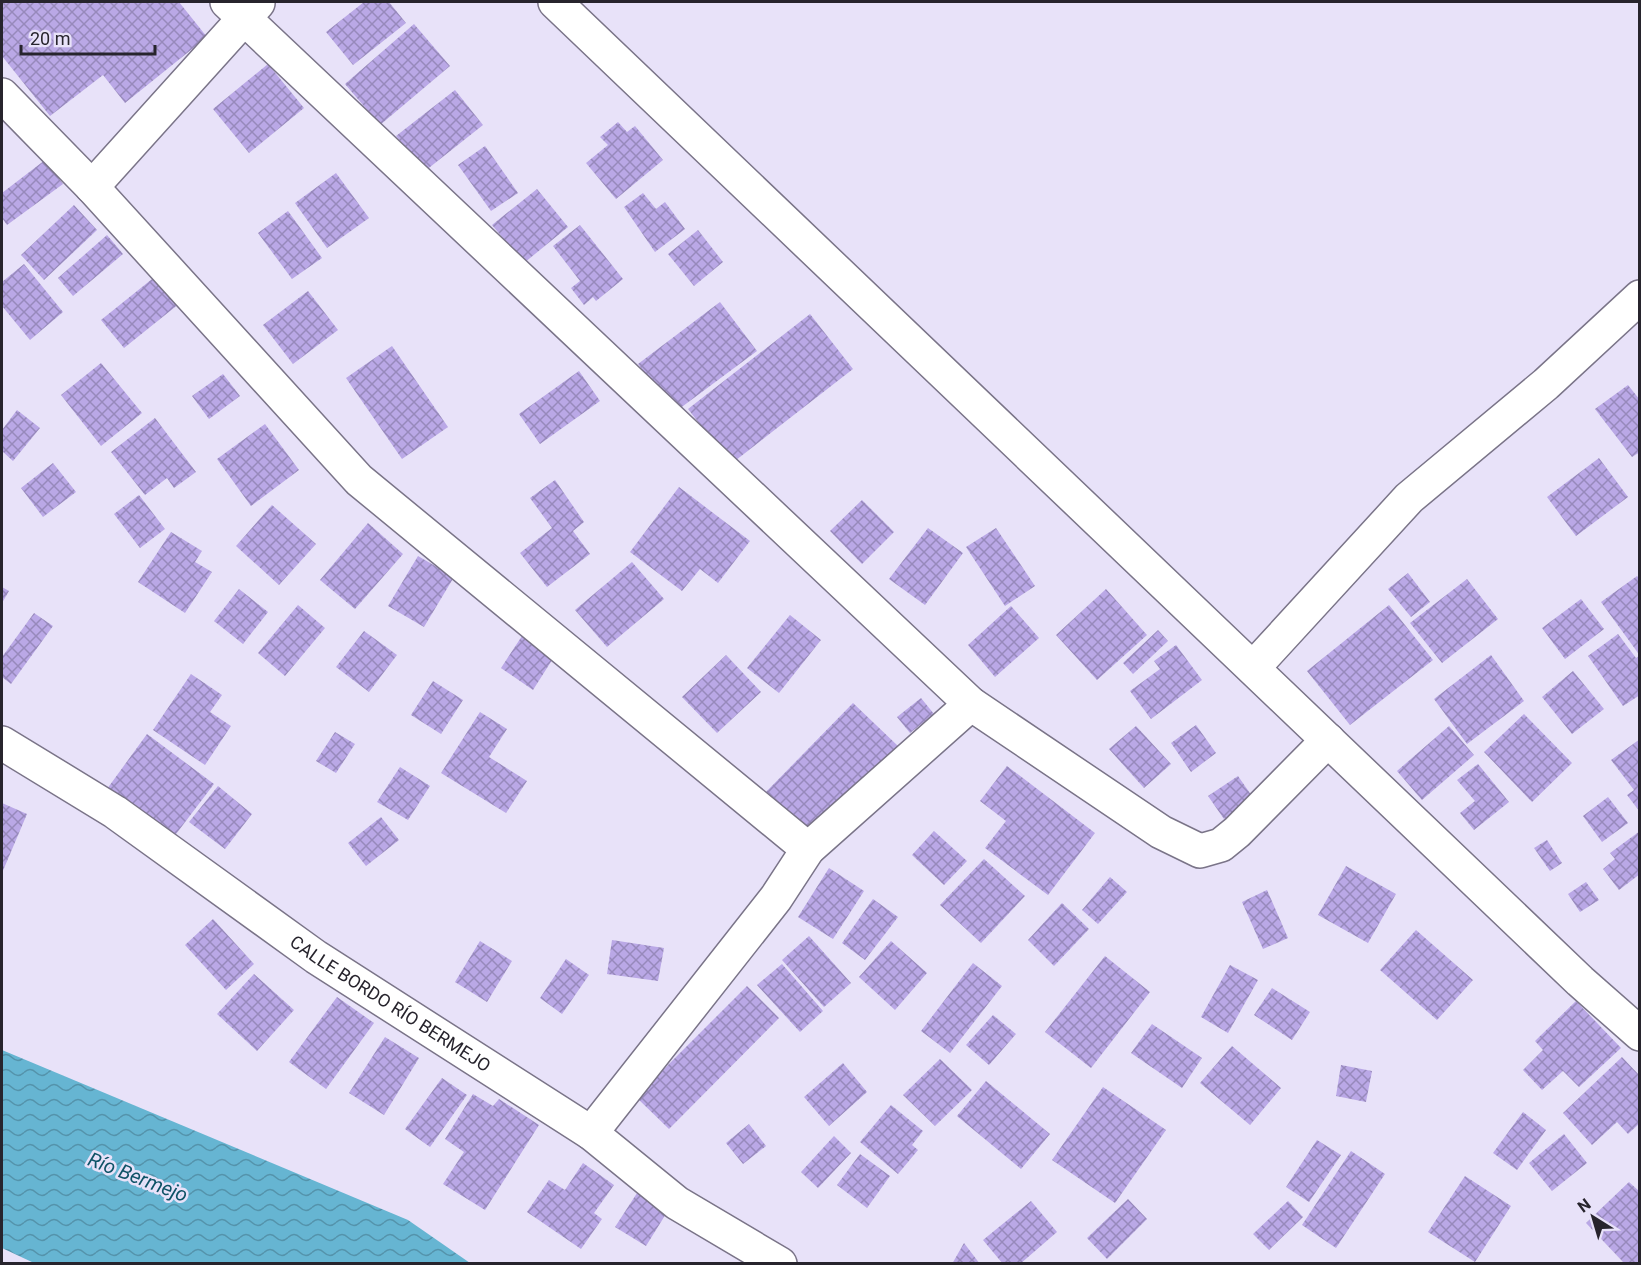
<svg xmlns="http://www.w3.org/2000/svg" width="1641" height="1265" viewBox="0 0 1641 1265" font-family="Roboto,sans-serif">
	<defs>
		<pattern id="water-waves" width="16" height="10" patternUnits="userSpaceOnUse" patternTransform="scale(1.5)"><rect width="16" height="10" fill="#66b5d2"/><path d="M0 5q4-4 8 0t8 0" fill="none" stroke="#5493ab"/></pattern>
		<pattern id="building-cross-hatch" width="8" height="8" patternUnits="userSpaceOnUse" patternTransform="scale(1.5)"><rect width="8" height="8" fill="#baa8e6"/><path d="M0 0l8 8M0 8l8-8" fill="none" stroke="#9789bb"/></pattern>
	</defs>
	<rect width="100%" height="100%" fill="#e8e2f9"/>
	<path fill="url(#water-waves)" d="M2,1050L408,1220L470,1263H34L2,1248Z"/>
	<path fill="url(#building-cross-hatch)" d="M3,2H179L207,37L125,103L103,75L50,116L2,56V3Z
		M364,2H389L406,23L353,65L326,32Z
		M414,24L450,66L380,125L345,84Z
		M268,64L304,108L249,153L213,109Z
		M455,90L483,125L425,171L396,136Z
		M618,122L627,132L635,126L663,160L616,199L586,163L608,145L600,137Z
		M485,146L518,193L491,211L458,165Z
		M45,160L63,184L7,225L2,218V193Z
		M336,173L369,218L327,248L295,203Z
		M537,189L568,227L524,263L492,225Z
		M643,193L656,209L665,202L685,229L655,252L624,207Z
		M74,205L97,230L44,280L21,255Z
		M288,211L322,258L292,279L258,233Z
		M580,225L623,279L596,301L593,297L584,305L571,288L580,281L553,246Z
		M698,230L723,262L694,286L668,254Z
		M107,235L123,254L73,296L58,278Z
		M24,264L63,312L30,340L2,306V282Z
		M157,275L180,303L124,348L101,320Z
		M308,291L338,330L293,364L263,325Z
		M720,302L757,351L675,412L638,364Z
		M810,314L853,369L731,464L688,409Z
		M392,346L448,427L402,459L346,378Z
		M101,363L142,413L101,446L61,395Z
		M579,371L600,401L540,444L519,414Z
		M223,374L240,396L209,419L192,396Z
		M1628,385L1640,400V452L1632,457L1595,409Z
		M17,410L40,428L13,461L2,451V430Z
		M155,418L196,472L174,488L167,478L145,495L111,452Z
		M265,424L299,470L251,506L217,459Z
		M1599,458L1628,497L1576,536L1547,497Z
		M53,463L76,492L43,517L21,488Z
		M555,480L584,522L573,531L590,554L547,587L520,553L552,528L530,498Z
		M679,487L750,541L718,583L700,569L682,591L630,552Z
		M139,495L165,529L140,548L114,514Z
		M862,500L894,532L862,564L830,531Z
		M272,505L316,544L279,585L236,546Z
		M368,523L403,554L355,609L320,580Z
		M928,528L963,553L925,605L889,579Z
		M996,528L1035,586L1005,606L966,547Z
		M171,532L202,551L195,562L212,572L185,613L138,582Z
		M418,556L454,577L424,627L388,606Z
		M632,562L664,599L607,647L575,610Z
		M1408,573L1430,602L1411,617L1388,589Z
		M1637,576L1640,579V652L1638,653L1601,602Z
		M1467,579L1498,619L1442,663L1410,623Z
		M2,587L9,591L2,603Z
		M239,589L268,612L243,644L214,621Z
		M1106,589L1147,635L1097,680L1056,635Z
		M1581,599L1604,629L1565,659L1542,628Z
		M298,605L325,628L285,676L258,653Z
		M1389,605L1433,660L1350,725L1307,671Z
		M1011,606L1039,638L995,677L968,645Z
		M34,613L53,626L11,684L2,677V657Z
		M790,615L821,640L779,693L747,668Z
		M1158,630L1168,641L1133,674L1123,663Z
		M364,631L397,655L369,692L336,667Z
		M1618,634L1636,658L1640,655V695L1623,706L1588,656Z
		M522,636L554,657L533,690L501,668Z
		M1176,645L1202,680L1151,719L1130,691L1160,669L1154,661Z
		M726,655L761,692L717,733L682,697Z
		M1491,655L1524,701L1467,744L1434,699Z
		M1573,671L1604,709L1572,734L1542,697Z
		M191,674L222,695L210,712L231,726L205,765L153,730Z
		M433,681L463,700L441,734L411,715Z
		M921,698L934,714L910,733L897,717Z
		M853,703L898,746L809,837L764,794Z
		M480,712L507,729L489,757L527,781L506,813L441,773Z
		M1524,714L1572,763L1532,802L1484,752Z
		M1196,725L1216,753L1191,772L1171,743Z
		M1136,726L1171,764L1144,788L1109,749Z
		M1449,726L1474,755L1422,800L1397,771Z
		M335,732L355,744L336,773L316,761Z
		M147,734L214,784L173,838L107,789Z
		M1640,739V812L1627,795L1634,790L1611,760Z
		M1478,764L1509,802L1474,830L1460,813L1475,801L1457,780Z
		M1007,766L1095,833L1048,895L985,848L1006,821L980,801Z
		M400,767L430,786L408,820L377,802Z
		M1238,776L1254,799L1224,819L1208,796Z
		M218,786L252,814L225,849L189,822Z
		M1608,797L1628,823L1602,842L1583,816Z
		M2,803L27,814L2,873Z
		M381,817L399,840L366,866L348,843Z
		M934,831L967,861L944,885L912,855Z
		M1640,831V874L1619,890L1603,869L1615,859L1610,853Z
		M1547,840L1562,863L1550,871L1534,848Z
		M984,859L1025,896L981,943L940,905Z
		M1346,866L1396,894L1368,943L1318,915Z
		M829,868L864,891L833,939L798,917Z
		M1110,877L1127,892L1098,924L1082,910Z
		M1586,882L1599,900L1580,912L1568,894Z
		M1267,890L1288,938L1263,949L1242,902Z
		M873,899L898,917L865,960L842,943Z
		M1062,903L1089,929L1054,966L1028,940Z
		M213,919L254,964L226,990L185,945Z
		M1416,930L1473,980L1437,1020L1380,970Z
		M809,936L851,983L824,1007L782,960Z
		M612,940L664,948L658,981L607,974Z
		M480,941L512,961L487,1002L455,982Z
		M891,941L927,973L895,1010L859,977Z
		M1105,956L1150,992L1091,1068L1045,1032Z
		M566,959L589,975L562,1014L540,998Z
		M973,963L1002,986L950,1053L921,1031Z
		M782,964L823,1011L800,1032L757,985Z
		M1230,965L1258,980L1228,1033L1201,1017Z
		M254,974L294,1010L257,1051L217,1014Z
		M747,986L779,1018L669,1129L636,1097Z
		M1272,988L1310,1012L1292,1040L1254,1015Z
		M337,997L374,1023L326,1089L289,1062Z
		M1576,1001L1621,1048L1579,1087L1563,1071L1542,1090L1523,1070L1543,1050L1535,1041Z
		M993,1015L1016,1034L989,1065L966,1045Z
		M1152,1024L1202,1058L1182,1088L1131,1053Z
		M385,1037L419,1058L384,1115L349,1093Z
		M1232,1046L1281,1088L1250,1125L1200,1083Z
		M1622,1057L1640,1076V1123L1628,1134L1617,1122L1592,1145L1563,1113Z
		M940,1059L972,1090L935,1126L903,1095Z
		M843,1063L867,1092L829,1126L804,1097Z
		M1341,1065L1372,1071L1366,1102L1336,1096Z
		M442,1078L467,1095L430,1147L405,1129Z
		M986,1081L1050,1134L1021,1169L957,1116Z
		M1103,1087L1166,1130L1115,1203L1052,1160Z
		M473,1094L493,1106L499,1099L539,1125L485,1210L443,1184L464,1152L445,1139Z
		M891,1105L923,1131L912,1145L918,1150L898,1174L860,1142Z
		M1523,1112L1546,1130L1517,1170L1493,1153Z
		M749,1124L766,1146L743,1164L726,1143Z
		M1564,1134L1587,1163L1552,1191L1529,1163Z
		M834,1136L851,1153L818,1188L801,1172Z
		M1317,1140L1341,1155L1309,1202L1286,1187Z
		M1351,1151L1385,1174L1336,1248L1302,1225Z
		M860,1154L890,1176L867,1208L837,1185Z
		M583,1163L614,1185L594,1213L602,1219L581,1249L527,1212L549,1180L565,1190Z
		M1465,1176L1511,1206L1475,1262L1428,1232Z
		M1629,1182L1640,1192V1260L1635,1264H1625L1586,1223Z
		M639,1190L669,1209L646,1246L615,1227Z
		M1128,1199L1147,1219L1107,1259L1087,1238Z
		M1031,1201L1057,1232L1020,1264H1003L983,1240Z
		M1288,1201L1303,1217L1269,1250L1253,1234Z
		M964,1243L980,1264H952Z"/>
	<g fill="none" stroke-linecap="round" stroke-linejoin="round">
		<defs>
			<g id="minor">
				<path d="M227,2L971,704L1161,832L1200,851L1221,845L1237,832L1328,740"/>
				<path d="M555,2L1580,981L1640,1034"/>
				<path d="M2,95L92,187L359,480L808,849"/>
				<path d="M92,187L258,3"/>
				<path d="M1253,668L1409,498L1546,384L1640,297"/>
				<path id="s1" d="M2,743L115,812L316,957L591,1133L677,1203L780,1264"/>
				<path d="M591,1133L776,898L808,849L971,704"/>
			</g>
		</defs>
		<use href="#minor" stroke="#7a7488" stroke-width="36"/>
		<use href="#minor" stroke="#fff" stroke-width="33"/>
	</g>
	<g text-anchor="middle" stroke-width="5" stroke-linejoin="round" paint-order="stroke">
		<g font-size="18" fill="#27242d" stroke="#e8e2f9">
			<text dy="6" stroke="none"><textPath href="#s1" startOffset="468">CALLE BORDO RÍO BERMEJO</textPath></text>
		</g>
		<g font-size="20" font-style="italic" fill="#0e5266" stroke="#e8e2f9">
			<text transform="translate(138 1177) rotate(21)" y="7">Río Bermejo</text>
		</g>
	</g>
	<rect width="1641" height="1265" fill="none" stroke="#27242d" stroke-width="6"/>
	<g transform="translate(1593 1217) rotate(323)" stroke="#e8e2f9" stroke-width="4.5" paint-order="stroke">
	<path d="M0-4.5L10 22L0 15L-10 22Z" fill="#27242d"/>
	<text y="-9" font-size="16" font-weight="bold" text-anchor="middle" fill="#27242d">N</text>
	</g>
	<path d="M21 45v9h134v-9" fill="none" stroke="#27242d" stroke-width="3"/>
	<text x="30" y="45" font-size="18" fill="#27242d" stroke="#e8e2f9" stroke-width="4.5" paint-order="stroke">20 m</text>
</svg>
